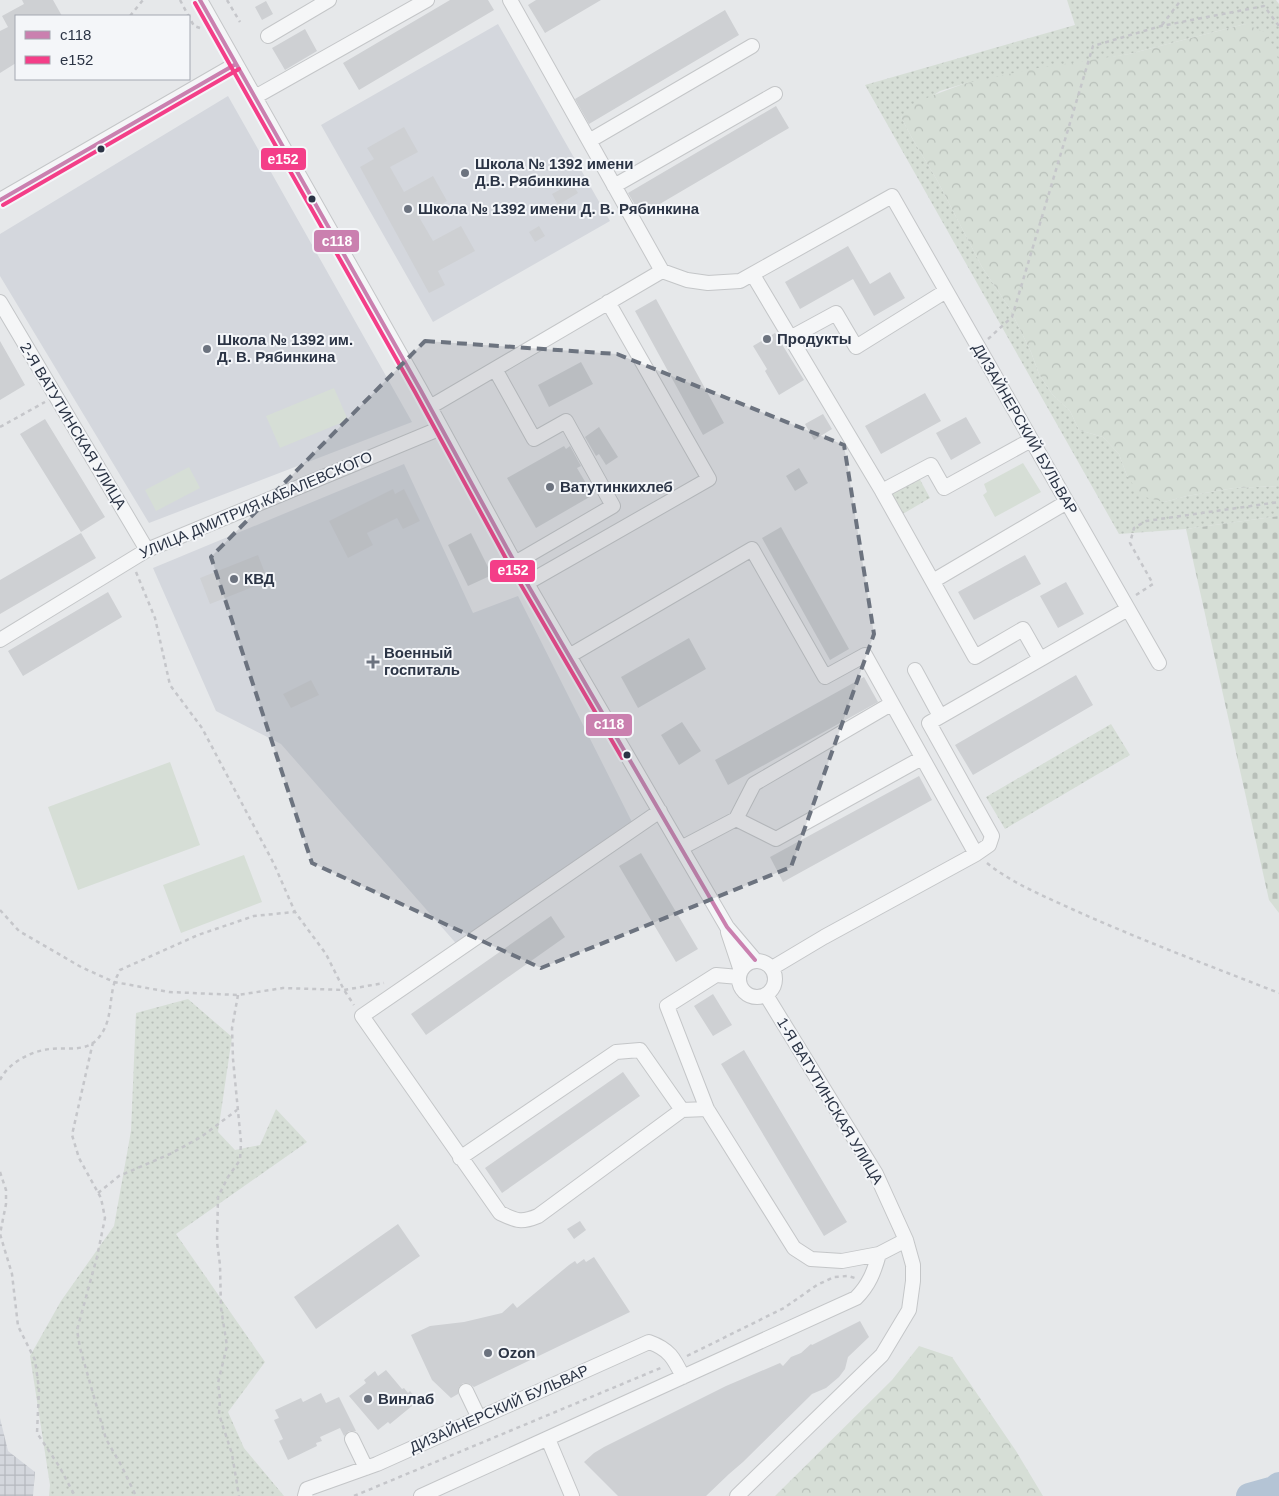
<svg xmlns="http://www.w3.org/2000/svg" width="1279" height="1496" viewBox="0 0 1279 1496" font-family="Arial,sans-serif">
	<defs>
		<pattern id="industrial-grid" width="8" height="8" patternUnits="userSpaceOnUse" patternTransform="scale(1.25)"><rect width="8" height="8" fill="#d4d7dd"/><path d="M0 4h8M4 0v8" fill="none" stroke="#b6b9bf"/></pattern>
		<pattern id="grass-dots" width="8" height="8" patternUnits="userSpaceOnUse" patternTransform="scale(1.25)"><rect width="8" height="8" fill="#d6ded6"/><path d="M2 2h.1M6 6h.1" fill="none" stroke="#b8bfb9" stroke-width="1.8" stroke-linecap="round"/></pattern>
		<pattern id="forest-crowns" width="20" height="18" patternUnits="userSpaceOnUse" patternTransform="scale(1.25)"><rect width="20" height="18" fill="#d6ded6"/><path d="M2 6a3 3 0 1 1 6 0M12 15a3 3 0 1 1 6 0" fill="none" stroke="#b8bfb9"/></pattern>
		<pattern id="cemetery-stones" width="16" height="16" patternUnits="userSpaceOnUse" patternTransform="scale(1.25)"><rect width="16" height="16" fill="#d6ded6"/><path d="M2 7V4a2 2 0 0 1 4 0v3zM10 15v-3a2 2 0 0 1 4 0v3z" fill="#b8bfb9"/></pattern>
	</defs>
	<rect width="100%" height="100%" fill="#e6e8ea"/>
	<path fill="#d4d7dd" d="M498,24L610,221L433,322L321,125Z
		M228,96L412,422L149,523L0,276V234Z
		M404,464L473,613L518,596L635,828L461,949L281,744L216,711L153,568Z"/>
	<path fill="url(#industrial-grid)" d="M0,1418L8,1451L35,1472L33,1496H0Z"/>
	<path fill="url(#grass-dots)" d="M1067,0H1276L1279,4V61L1245,24L1129,54L963,84L940,91L901,117L912,138L937,180L982,267L1010,309L1031,352L1039,374L1052,394L1070,411L1079,430L1103,437L1119,454L1127,476L1164,502L1187,496L1234,488L1279,486V516L1186,529L1119,534L865,85L1075,25Z
		M918,476L930,498L901,515L888,492Z
		M1111,724L1130,755L1005,829L986,797Z
		M188,999L232,1037L218,1132L235,1150L260,1145L276,1109L307,1142L176,1234L265,1362L228,1412L244,1448L284,1496H49L50,1485L30,1356L61,1301L114,1226L131,1131L136,1013Z"/>
	<path fill="url(#forest-crowns)" d="M1245,24L1267,33L1279,61V486L1234,488L1187,496L1164,502L1141,496L1127,476L1119,454L1103,437L1079,430L1070,411L1052,394L1039,374L1031,352L1010,309L982,267L937,180L912,138L901,117L918,101L963,84L1032,69L1129,54Z
		M919,1346L952,1357L1016,1451L1043,1496H775L892,1380Z"/>
	<path fill="url(#cemetery-stones)" d="M1279,516V913L1269,900L1186,529Z"/>
	<path fill="#d6ded6" d="M334,388L348,420L280,448L266,416Z
		M1023,463L1041,492L995,517L983,495L987,492L984,484Z
		M189,467L200,488L156,511L145,490Z
		M170,762L200,845L78,890L48,807Z
		M244,855L262,902L181,933L163,885Z"/>
	<g fill="none" stroke-linecap="round" stroke-linejoin="round">
		<path stroke="#b4c4d5" stroke-width="26" d="M1249,1496L1274,1489L1279,1485"/>
	</g>
	<path fill="#ced0d3" d="M22,0H53L62,16H16V63L0,73V31L8,27L2,16L24,4Z
		M450,0H488L494,10L359,90L343,63Z
		M536,0H601L545,33L528,5Z
		M266,1L273,14L262,20L255,7Z
		M725,10L739,35L589,124L575,99Z
		M305,29L317,51L285,70L272,48Z
		M776,106L789,128L641,215L628,193Z
		M404,127L418,152L390,167L404,192L433,176L447,201L419,217L433,241L461,226L475,251L438,271L445,285L429,293L360,167L374,159L367,148Z
		M572,183L578,193L558,205L552,194Z
		M539,226L545,236L535,242L529,232Z
		M848,246L870,284L890,272L905,298L874,316L853,279L800,309L785,282Z
		M656,299L724,423L703,435L635,311Z
		M775,333L804,380L779,395L765,371L767,369L753,346Z
		M0,341L25,385L0,400Z
		M581,362L593,384L549,407L538,385Z
		M925,393L941,421L881,454L865,426Z
		M823,414L832,429L814,440L805,424Z
		M966,417L981,443L951,460L936,433Z
		M45,419L105,517L81,532L20,434Z
		M599,427L618,457L606,465L599,454L596,456L585,437Z
		M564,446L566,449L570,446L581,466L577,468L593,495L536,528L507,478Z
		M799,468L808,483L795,491L786,476Z
		M393,489L395,494L404,489L420,521L403,529L397,518L367,533L373,545L348,558L329,521Z
		M781,527L849,649L830,660L762,538Z
		M81,533L96,558L0,614V580Z
		M471,533L492,575L468,586L448,545Z
		M258,555L268,581L210,604L200,578Z
		M1025,555L1041,584L974,620L958,592Z
		M1066,582L1084,614L1058,628L1040,596Z
		M108,592L122,617L23,676L8,651Z
		M689,638L706,669L638,708L621,677Z
		M1076,675L1093,705L973,775L955,745Z
		M864,677L878,702L728,785L715,760Z
		M311,680L319,695L291,708L283,694Z
		M682,722L701,751L679,765L661,735Z
		M919,776L932,800L783,882L770,857Z
		M641,853L698,949L676,962L619,866Z
		M551,916L565,937L426,1035L411,1014Z
		M713,994L732,1025L713,1036L694,1006Z
		M744,1050L847,1222L824,1236L721,1064Z
		M623,1072L640,1096L502,1193L485,1168Z
		M580,1221L586,1230L574,1239L567,1229Z
		M398,1224L420,1256L316,1329L294,1297Z
		M594,1257L630,1312L474,1387L470,1384L463,1383L459,1387L458,1394L451,1398L432,1380L411,1335L430,1326L464,1322L502,1313L513,1303L517,1308L569,1265L575,1261L577,1264L584,1259L586,1262Z
		M860,1321L869,1337L848,1357L845,1369L839,1377L826,1388L812,1394L743,1462L729,1474L706,1496H618L584,1462L594,1453L604,1447L726,1386L780,1363L783,1366L791,1357L801,1353L811,1344L812,1345Z
		M386,1370L402,1389L404,1388L408,1393L410,1391L418,1401L390,1424L388,1422L378,1430L349,1396L366,1383L364,1380L375,1371L378,1376Z
		M321,1393L326,1403L339,1397L356,1431H349L344,1436L340,1428L320,1437L322,1441L316,1443L317,1446L288,1460L279,1441L283,1439L274,1420L279,1418L275,1410L301,1398L303,1402Z"/>
	<g fill="none" stroke-linecap="round" stroke-linejoin="round">
		<defs>
			<path id="minor" d="M200,0L420,389L515,563L727,927L755,960
				M510,0L662,271
				M268,36L329,0
				M255,97L427,0
				M589,141L752,46
				M614,186L775,94
				M0,200L236,64
				M753,275L882,491L975,657L1023,629L1040,659
				M0,302L147,550
				M790,338L836,313L856,347L946,291
				M495,369L534,439L566,421L613,506L515,563
				M430,407L662,271L687,280L708,283L740,281L892,196L1159,663
				M882,491L931,465L944,488L1031,440
				M933,581L1067,502
				M527,583L709,479L608,302
				M0,640L147,550L441,428
				M569,656L752,549L825,677L865,655L976,854
				M915,670L940,716
				M891,704L754,784L736,819L776,839L922,758
				M660,811L362,1016L500,1213C517,1221 521,1223 538,1216L682,1110L707,1109
				M681,848L736,819
				M728,932L741,971
				M739 979a18 18 0 1 1 36 0a18 18 0 1 1-36 0Z
				M772,968L824,937L976,854L989,845L992,836L929,723L1128,609
				M739,977L716,975L667,1006L707,1109L794,1248L811,1259L842,1261L879,1254L906,1240
				M460,1158L616,1052L640,1050L682,1110
				M466,1391L479,1418
				M352,1439L366,1468
				M548,1439L572,1496
				M305,1496L307,1489L377,1464L649,1342C669,1349 674,1358 683,1377
				M421,1496L856,1298C869,1285 874,1272 879,1254
				M737,1496L882,1355L909,1310L913,1281V1265L906,1240L876,1174L766,995"/>
		</defs>
		<use href="#minor" stroke="#c4c6c8" stroke-width="16"/>
		<path stroke="#c5c6ca" stroke-width="2.5" stroke-dasharray="4 4" stroke-linecap="butt" d="M180,0L194,26L200,28
			M227,0L240,22
			M130,16L143,0
			M1162,25L1181,0
			M988,339L1012,317L1093,46L1161,26L1264,6L1279,26
			M0,427L45,402
			M136,572L155,618L170,685L202,728L274,864L295,912L326,954L344,990L354,1005
			M1136,595L1153,584L1130,543L1134,528L1146,521L1279,502
			M987,863C1013,884 1044,896 1074,910C1141,940 1210,966 1279,993
			M0,910L19,931L81,967L114,982L169,992L238,995L283,988L344,990L384,983
			M238,995L232,1028L233,1059L241,1142L240,1160L228,1177L218,1197L217,1242L220,1265L221,1308L227,1346L218,1383L220,1399L219,1414L232,1454L239,1496
			M93,1042L72,1135L79,1158L101,1198L105,1218L97,1257L77,1330L80,1348L106,1439L121,1465L136,1496
			M0,1080C8,1063 31,1051 50,1049C68,1047 88,1053 100,1036C112,1020 109,1002 114,984C115,979 118,975 120,970L198,935L254,916L294,912
			M0,1172L6,1190V1204L0,1234L12,1274L18,1326L35,1360L39,1389L37,1433L59,1466L75,1496
			M98,1193L119,1176L170,1154L201,1137L237,1110
			M687,1356L784,1308L817,1285L834,1277L848,1276L855,1278
			M354,1496L663,1367"/>
		<use href="#minor" stroke="#f5f6f7" stroke-width="14"/>
		<defs>
			<path id="bus-1" d="M200,0L420,389L515,563L727,927L755,960
				M0,200L236,64"/>
			<path id="bus-2" d="M195,3L415,392L510,566L622,758
				M3,205L239,69"/>
		</defs>
		<use href="#bus-1" stroke="#f4f6f9" stroke-width="8"/>
		<use href="#bus-2" stroke="#f4f6f9" stroke-width="8"/>
		<use href="#bus-1" stroke="#ca80af" stroke-width="4"/>
		<use href="#bus-2" stroke="#f43e88" stroke-width="4"/>
	</g>
	<path fill="#6c737f" fill-opacity="0.2" stroke="#6c737f" stroke-width="4" stroke-dasharray="10 6" stroke-linejoin="round" d="M425,341L617,354L844,445L874,634L791,867L541,968L312,863L211,557Z"/>
	<g fill="#2b3445" stroke="#f4f6f9" stroke-width="2">
		<circle cx="101" cy="149" r="4.5"/>
		<circle cx="312" cy="199" r="4.5"/>
		<circle cx="627" cy="755" r="4.5"/>
	</g>
	<g fill="#6c737f" stroke="#f4f6f9" stroke-width="2">
		<circle cx="465" cy="173" r="5"/>
		<circle cx="408" cy="209" r="5"/>
		<circle cx="767" cy="339" r="5"/>
		<circle cx="207" cy="349" r="5"/>
		<circle cx="550" cy="487" r="5"/>
		<circle cx="234" cy="579" r="5"/>
		<path d="M370.5 654.5h5v5h5v5h-5v5h-5v-5h-5v-5h5z"/>
		<circle cx="488" cy="1353" r="5"/>
		<circle cx="368" cy="1399" r="5"/>
	</g>
	<g text-anchor="middle" stroke-width="4" stroke-linejoin="round" paint-order="stroke">
		<g font-size="15" font-weight="bold" fill="#2b3445" stroke="#f4f6f9" text-anchor="start">
			<text x="475" y="169">Школа № 1392 имени<tspan x="475" dy="17">Д.В. Рябинкина</tspan></text>
			<text x="418" y="214">Школа № 1392 имени Д. В. Рябинкина</text>
			<text x="777" y="344">Продукты</text>
			<text x="217" y="345">Школа № 1392 им.<tspan x="217" dy="17">Д. В. Рябинкина</tspan></text>
			<text x="560" y="492">Ватутинкихлеб</text>
			<text x="244" y="584">КВД</text>
			<text x="384" y="658">Военный<tspan x="384" dy="17">госпиталь</tspan></text>
			<text x="498" y="1358">Ozon</text>
			<text x="378" y="1404">Винлаб</text>
		</g>
		<g font-size="15" fill="#2b3445" stroke="#f4f6f9">
			<text transform="translate(73 426) rotate(59)" y="5">2-Я ВАТУТИНСКАЯ УЛИЦА</text>
			<text transform="translate(1025 429) rotate(60)" y="5">ДИЗАЙНЕРСКИЙ БУЛЬВАР</text>
			<text transform="translate(256 505) rotate(-23)" y="5">УЛИЦА ДМИТРИЯ КАБАЛЕВСКОГО</text>
			<text transform="translate(830 1101) rotate(59)" y="5">1-Я ВАТУТИНСКАЯ УЛИЦА</text>
			<text transform="translate(499 1409) rotate(-24)" y="5">ДИЗАЙНЕРСКИЙ БУЛЬВАР</text>
		</g>
	</g>
	<g stroke="#f4f6f9" stroke-width="2">
		<rect x="260" y="147" width="47" height="24" rx="5" fill="#f43e88"/>
		<rect x="313" y="229" width="47" height="24" rx="5" fill="#ca80af"/>
		<rect x="489" y="559" width="47" height="24" rx="5" fill="#f43e88"/>
		<rect x="585" y="713" width="48" height="24" rx="5" fill="#ca80af"/>
	</g>
	<g font-size="14" text-anchor="middle" font-weight="bold" fill="#fff">
		<text x="283" y="164">е152</text>
		<text x="337" y="246">с118</text>
		<text x="513" y="575">е152</text>
		<text x="609" y="729">с118</text>
	</g>
	<rect x="15" y="15" width="175" height="65" fill="#f4f6f9" stroke="#a4a8b1"/>
	<rect x="25" y="31" width="25" height="8" fill="#ca80af" stroke="#a4a8b1"/>
	<text x="60" y="40" font-size="15" fill="#2b3445">с118</text>
	<rect x="25" y="56" width="25" height="8" fill="#f43e88" stroke="#a4a8b1"/>
	<text x="60" y="65" font-size="15" fill="#2b3445">е152</text>
</svg>
